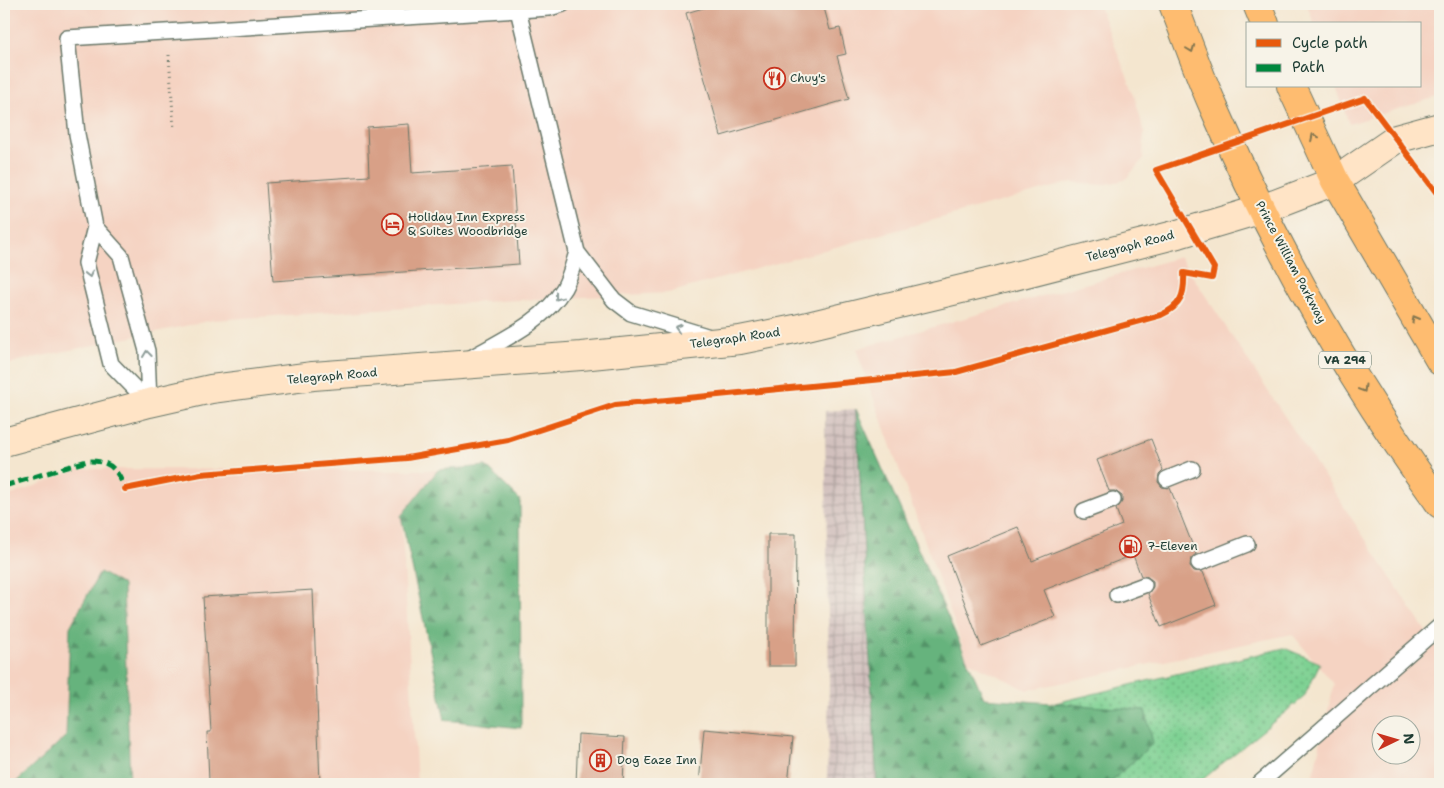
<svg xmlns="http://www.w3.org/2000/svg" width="1444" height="788" viewBox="0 0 1444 788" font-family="'Shantell Sans',sans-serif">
	<defs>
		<pattern id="industrial-grid" width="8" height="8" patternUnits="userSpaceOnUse" patternTransform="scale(1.25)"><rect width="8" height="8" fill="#d1c0bd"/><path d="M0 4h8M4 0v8" fill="none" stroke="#a99d9a"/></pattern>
		<pattern id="grass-dots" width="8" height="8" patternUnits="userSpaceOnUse" patternTransform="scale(1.25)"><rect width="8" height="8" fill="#7ed193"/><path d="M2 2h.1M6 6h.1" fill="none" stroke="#67ab79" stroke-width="1.8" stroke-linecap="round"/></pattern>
		<pattern id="forest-firs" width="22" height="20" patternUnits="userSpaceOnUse" patternTransform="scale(1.25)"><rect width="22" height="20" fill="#66b37d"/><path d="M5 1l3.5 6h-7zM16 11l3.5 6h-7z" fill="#539367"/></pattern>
	</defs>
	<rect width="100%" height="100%" fill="#f7f3e8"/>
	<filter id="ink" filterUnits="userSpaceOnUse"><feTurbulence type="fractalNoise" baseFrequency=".02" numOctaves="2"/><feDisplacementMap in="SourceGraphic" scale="10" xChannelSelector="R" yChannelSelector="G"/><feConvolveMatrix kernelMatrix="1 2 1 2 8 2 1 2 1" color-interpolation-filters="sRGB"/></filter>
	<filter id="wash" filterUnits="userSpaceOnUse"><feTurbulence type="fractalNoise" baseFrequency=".0096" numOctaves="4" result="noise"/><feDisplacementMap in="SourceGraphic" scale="20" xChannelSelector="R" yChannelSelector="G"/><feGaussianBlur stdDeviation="1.12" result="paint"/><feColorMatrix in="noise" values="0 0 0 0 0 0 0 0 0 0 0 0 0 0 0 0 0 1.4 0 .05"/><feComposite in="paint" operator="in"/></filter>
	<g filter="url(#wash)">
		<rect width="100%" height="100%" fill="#f4e6cf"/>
		<path fill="#f5d3c2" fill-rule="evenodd" d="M4,4H1098L1133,91L1144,132L1143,159L1125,180L1102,185L1072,182L668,293L498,301L213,320L18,361L4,367Z
			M1307,4H1440V96L1349,124L1336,86H1420V24H1314Z
			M1180,257L1440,653V784H1311L1334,684L1292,634L1027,690L968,661L856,349ZM1382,726H1412V756H1382Z
			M79,469L438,470L401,516L417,784H130L123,585L70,627L66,736L14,784H4V498Z"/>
		<path fill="url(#industrial-grid)" d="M856,409L877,784H827L829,683L825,411Z"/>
		<path fill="url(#grass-dots)" stroke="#4e8764" d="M1284,648L1320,663L1304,697L1197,784H1108L1153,743L1051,704Z"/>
		<path fill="url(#forest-firs)" stroke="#427858" d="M856,409L984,698L1145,710L1153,743L1108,784H877Z
			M486,466L520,500L521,728L445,720L401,516L438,470Z
			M100,572L123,585L130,784H14L66,736L70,627Z"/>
		<g id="blocks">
			<path fill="#d8a087" d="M717,4H823L830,30L840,28L846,54L837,56L849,99L721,136L686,13Z
				M409,124L412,173L512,166L519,264L273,281L266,183L369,176L367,127Z
				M1151,439L1163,470L1159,474L1158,482L1162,487L1170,488L1196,554L1191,558L1190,566L1194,571L1203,572L1216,605L1161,627L1148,594L1153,587V581L1146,576H1141L1133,555L1044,590L1055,617L981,646L947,556L1018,527L1032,561L1122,525L1116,509L1122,502V496L1115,491H1109L1097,460Z
				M768,534H796L795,666H768Z
				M313,590L320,784H222V781H209L207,732H211L203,597Z
				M704,729L793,737L788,784H699Z
				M578,734L625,737L623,784H576Z"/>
		</g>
	</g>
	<g filter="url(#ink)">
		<use href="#blocks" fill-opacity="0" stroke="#6a786a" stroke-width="1"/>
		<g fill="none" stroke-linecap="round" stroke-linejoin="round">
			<defs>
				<path id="service" d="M563,4L549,8L518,10L577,252L614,300L631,313L710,337
					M95,227L121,256L147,351L149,403
					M469,359C502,340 544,322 564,288C570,277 573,265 577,252
					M149,403L111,364L86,263L95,227L77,134L67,38L518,10
					M1167,479L1192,469
					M1084,511L1113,500
					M1199,563L1247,544
					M1117,595L1144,585
					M1259,784L1440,626"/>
				<path id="secondary" d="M4,442L149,403L211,389L313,376L581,356L740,340L795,329L995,281L1178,234L1262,209L1335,181L1396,139L1440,127"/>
				<path id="trunk" d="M1173,4C1187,39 1199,75 1215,110C1275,248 1351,382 1440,504
					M1257,4L1265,24
					M1291,86L1335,181L1440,361"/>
			</defs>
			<use href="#service" stroke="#6a786a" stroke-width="18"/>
			<use href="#secondary" stroke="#6a786a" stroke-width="30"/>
			<use href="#trunk" stroke="#6a786a" stroke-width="30"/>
			<path stroke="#6a786a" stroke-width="3" stroke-dasharray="1 4" stroke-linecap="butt" d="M169,55L174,129"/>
			<use href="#service" stroke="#fff" stroke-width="15"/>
			<use href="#secondary" stroke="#ffe4c6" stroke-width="28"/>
			<use href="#trunk" stroke="#febc70" stroke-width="28"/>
			<path stroke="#00873e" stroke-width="5" stroke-dasharray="10 5" stroke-linecap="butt" d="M4,486L87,461C110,460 117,469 125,489"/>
			<defs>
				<path id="cycleway" d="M1365,98L1436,192L1440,194
					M125,489L201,474L407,458L508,440L615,405L956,372L1161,315C1181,306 1185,295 1184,273L1212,278L1214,268L1156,170L1365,98"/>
			</defs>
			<use href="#cycleway" stroke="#f7f3e8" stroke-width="9"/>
			<use href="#cycleway" stroke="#e8590c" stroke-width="6"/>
		</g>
		<defs><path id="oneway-chevron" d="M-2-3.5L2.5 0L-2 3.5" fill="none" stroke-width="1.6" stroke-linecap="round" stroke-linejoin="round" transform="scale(1.25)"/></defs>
		<g stroke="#83764f">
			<use href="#oneway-chevron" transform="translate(1191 49) rotate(69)"/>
			<use href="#oneway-chevron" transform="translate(1314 137) rotate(-116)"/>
			<use href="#oneway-chevron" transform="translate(1415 319) rotate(-120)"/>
			<use href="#oneway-chevron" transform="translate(1363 389) rotate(59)"/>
		</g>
		<g stroke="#8f9e9a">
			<use href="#oneway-chevron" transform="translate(89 274) rotate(76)"/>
			<use href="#oneway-chevron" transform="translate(558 297) rotate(127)"/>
			<use href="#oneway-chevron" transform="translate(678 328) rotate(-163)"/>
			<use href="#oneway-chevron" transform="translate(147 354) rotate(-97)"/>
		</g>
	</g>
	<defs>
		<symbol id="restaurant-ring" viewBox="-11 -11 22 22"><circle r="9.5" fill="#f7f3e8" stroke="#c8321e" stroke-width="1.5"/><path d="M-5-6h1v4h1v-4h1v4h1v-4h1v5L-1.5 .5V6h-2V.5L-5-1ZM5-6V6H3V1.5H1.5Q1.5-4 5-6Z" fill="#c8321e"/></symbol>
		<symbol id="hotel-ring" viewBox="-11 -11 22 22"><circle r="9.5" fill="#f7f3e8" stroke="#c8321e" stroke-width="1.5"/><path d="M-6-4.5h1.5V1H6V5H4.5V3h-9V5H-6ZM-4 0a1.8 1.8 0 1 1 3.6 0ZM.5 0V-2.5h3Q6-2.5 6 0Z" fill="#c8321e"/></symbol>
		<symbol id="fuel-ring" viewBox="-11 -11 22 22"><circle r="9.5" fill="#f7f3e8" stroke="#c8321e" stroke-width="1.5"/><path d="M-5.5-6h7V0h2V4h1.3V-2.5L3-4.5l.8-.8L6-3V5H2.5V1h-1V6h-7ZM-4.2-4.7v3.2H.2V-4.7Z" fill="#c8321e"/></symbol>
		<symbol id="building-ring" viewBox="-11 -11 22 22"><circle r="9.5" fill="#f7f3e8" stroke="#c8321e" stroke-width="1.5"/><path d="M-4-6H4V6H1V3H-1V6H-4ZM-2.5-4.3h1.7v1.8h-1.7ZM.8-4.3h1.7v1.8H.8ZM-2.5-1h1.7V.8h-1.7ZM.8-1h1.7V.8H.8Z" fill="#c8321e"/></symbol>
	</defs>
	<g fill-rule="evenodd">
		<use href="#restaurant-ring" x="762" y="66" width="25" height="25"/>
		<use href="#hotel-ring" x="380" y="212" width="25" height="25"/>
		<use href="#fuel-ring" x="1118" y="534" width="25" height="25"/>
		<use href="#building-ring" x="588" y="748" width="25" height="25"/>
	</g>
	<g text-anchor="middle" stroke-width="4" stroke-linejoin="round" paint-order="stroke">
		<rect fill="#f7f3e8" stroke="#60746a" stroke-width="1" x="1319" y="351.5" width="52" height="17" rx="4"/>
		<g font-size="11" font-weight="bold" fill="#1f3d34">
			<text x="1345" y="364">VA 294</text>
		</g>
		<g font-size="12" fill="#1f3d34" stroke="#f7f3e8" text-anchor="start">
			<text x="790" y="82">Chuy's</text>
			<text x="408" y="221">Holiday Inn Express<tspan x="408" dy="14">&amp; Suites Woodbridge</tspan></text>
			<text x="1147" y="550">7-Eleven</text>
			<text x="617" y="764">Dog Eaze Inn</text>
		</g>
		<g font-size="12" fill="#1f3d34" stroke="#f7f3e8">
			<text transform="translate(1130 246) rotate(-15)" y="4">Telegraph Road</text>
			<text transform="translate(1291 262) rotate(62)" y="4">Prince William Parkway</text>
			<text transform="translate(735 338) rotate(-8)" y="4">Telegraph Road</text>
			<text transform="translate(332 376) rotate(-5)" y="4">Telegraph Road</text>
		</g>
	</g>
	<rect width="1444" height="788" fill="none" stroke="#f7f3e8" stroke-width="20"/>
	<rect x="1246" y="22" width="175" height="65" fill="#f7f3e8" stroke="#a1aaa0"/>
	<rect x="1256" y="39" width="25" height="8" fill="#e8590c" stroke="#a1aaa0"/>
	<text x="1292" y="48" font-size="15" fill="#1f3d34">Cycle path</text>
	<rect x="1256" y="64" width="25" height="8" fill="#00873e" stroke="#a1aaa0"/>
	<text x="1292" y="72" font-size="15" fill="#1f3d34">Path</text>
	<g transform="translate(1396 740) rotate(85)"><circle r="24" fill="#f7f3e8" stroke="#a1aaa0"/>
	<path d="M0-4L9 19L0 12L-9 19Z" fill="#c8321e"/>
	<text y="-8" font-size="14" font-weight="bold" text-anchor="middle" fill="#1f3d34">N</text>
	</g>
</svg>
